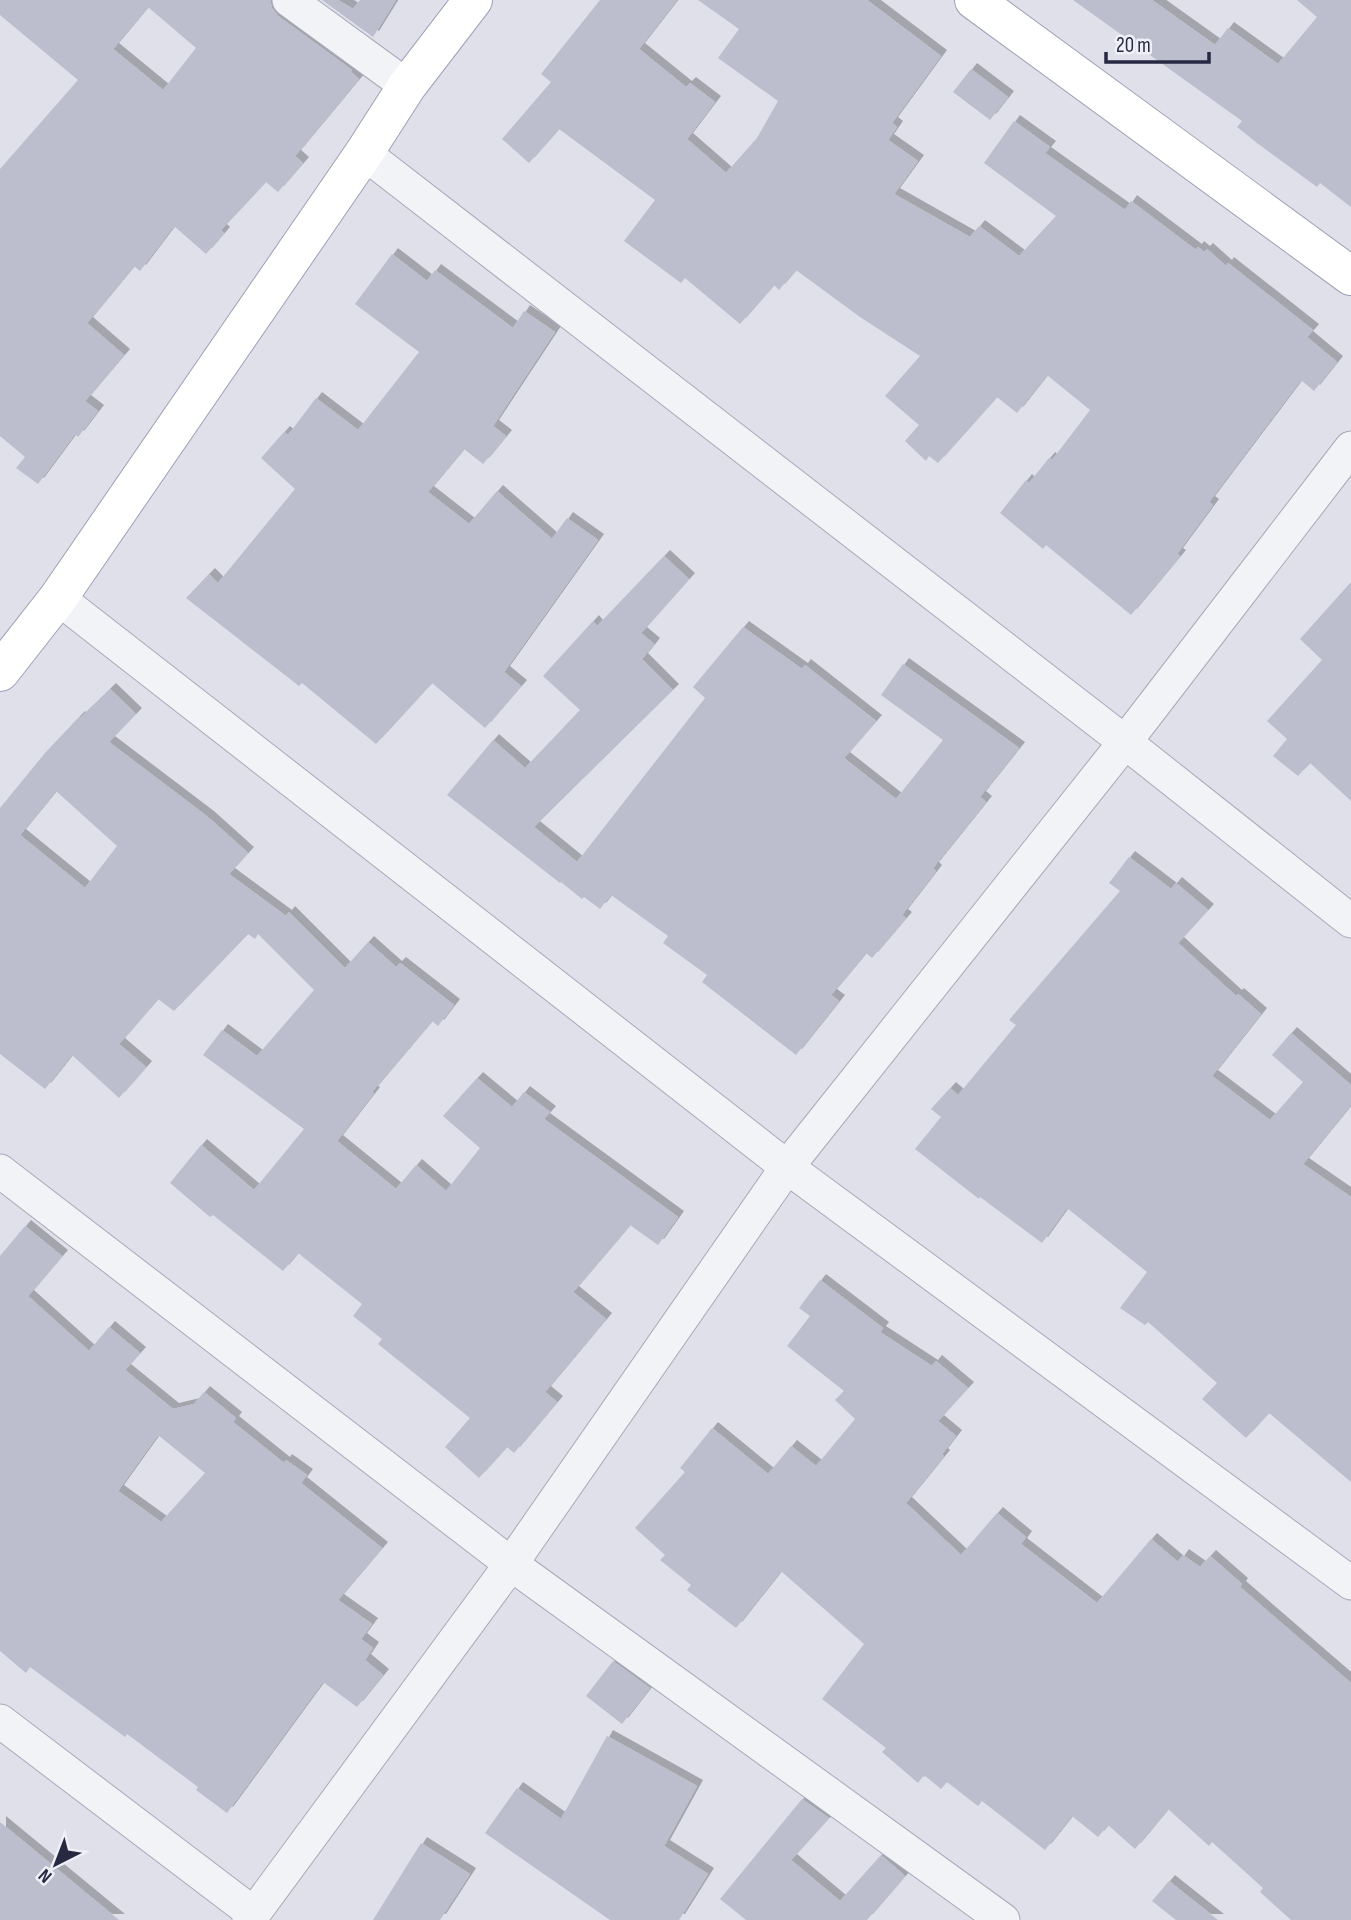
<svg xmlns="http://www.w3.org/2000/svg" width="1351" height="1920" viewBox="0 0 1351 1920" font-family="'Sofia Sans Condensed',sans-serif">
	<defs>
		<filter id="shadow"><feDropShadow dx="6" dy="-6" stdDeviation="0" flood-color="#0004"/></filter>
	</defs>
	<rect width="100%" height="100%" fill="#dfe0ea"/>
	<path fill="#bcbecd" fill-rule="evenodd" filter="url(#shadow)" d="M0,0H270L272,8L278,16L352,70L351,72L359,79L295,156L303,163L278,192L266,182L221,230L224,233L206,254L174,226L140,271L134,266L87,323L124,355L85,401L98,411L78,437L75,434L38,484L16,468L25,457L0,436V169L78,80L0,15ZM148,7L196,48L163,90L113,49Z
		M322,0H338L353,9L360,0H396L373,37Z
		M600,0H677L639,49L686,87L690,83L715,102L687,139L726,173L757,138L778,101L718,58L739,29L698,0H867L941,56L892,123L897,127L888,140L918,161L894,194L970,237L979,226L1019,256L1056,216L984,163L1014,121L1050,147L1045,153L1125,210L1131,201L1196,250L1198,247L1204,252L1207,249L1226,266L1228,263L1313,330L1307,337L1337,362L1314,391L1301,380L1209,502L1213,505L1177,554L1180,556L1131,615L1046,545L1043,549L1000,513L1026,480L1029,483L1049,458L1052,460L1090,410L1047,375L1017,413L997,397L938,463L929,456L926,461L905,441L919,425L885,396L920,356L860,317L796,270L779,290L774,285L740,324L685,278L681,283L624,241L655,200L559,129L529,163L502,139L551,82L541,74Z
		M1073,0H1152L1215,45L1228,28L1278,64L1317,17L1297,0H1351V207L1320,183L1317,187L1257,143L1237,127L1242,121Z
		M971,69L1008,97L990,120L953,92Z
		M392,254L427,281L435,270L513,328L524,311L555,332L493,426L506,436L483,464L464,449L428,492L469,524L497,491L552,539L567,518L598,540L504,672L521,686L485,728L432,683L376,744L302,683L299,686L186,598L209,574L218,583L295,489L261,458L284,432L288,435L316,398L358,430L419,352L355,304Z
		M664,556L689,579L641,633L654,644L642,659L673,690L534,827L577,862L705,698L693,687L743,627L802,669L805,665L876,721L844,758L896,799L943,740L881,695L903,664L1019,748L980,797L986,802L933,868L936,871L902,915L906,918L872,958L866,953L831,995L839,1001L796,1055L702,982L707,975L663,943L668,936L611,895L600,909L584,897L582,899L561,882L572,869L560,883L447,795L493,740L525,768L580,710L543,676L593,621L597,626Z
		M1351,582V801L1310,763L1298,776L1273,756L1287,739L1267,721L1322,660L1300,639Z
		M110,689L136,714L109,742L208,817L248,853L229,874L286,916L289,912L345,968L368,942L396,967L400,963L454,1005L438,1026L432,1021L372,1092L374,1093L337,1141L396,1189L416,1165L446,1191L480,1148L443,1116L477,1078L512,1107L524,1092L550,1112L544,1119L678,1217L658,1245L630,1225L573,1292L606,1319L545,1392L557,1402L514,1453L507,1447L479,1478L445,1447L470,1418L378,1344L382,1339L353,1316L362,1304L298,1253L283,1271L213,1215L210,1217L170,1183L201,1145L254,1190L304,1129L203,1055L222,1030L257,1056L314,990L258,934L255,939L248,934L174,1011L158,999L119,1044L146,1067L119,1098L72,1055L45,1089L0,1054V808L45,753L79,717L80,718ZM56,791L117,846L85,888L20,835Z
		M1129,857L1171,889L1176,883L1208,910L1178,943L1236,996L1238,994L1261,1014L1212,1076L1270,1120L1303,1082L1272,1055L1291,1033L1351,1085V1105L1303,1164L1351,1197V1482L1269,1413L1246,1438L1202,1399L1217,1383L1148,1322L1145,1325L1120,1308L1147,1272L1067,1208L1042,1243L980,1197L979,1199L915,1149L941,1117L931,1109L950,1088L958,1095L1016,1025L1009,1020L1120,891L1109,883Z
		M25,1226L62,1256L28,1296L89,1351L109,1327L140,1353L125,1370L173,1409L194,1404L204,1392L236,1418L233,1422L284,1463L286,1460L307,1475L301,1483L382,1548L338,1600L372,1624L361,1639L373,1648L365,1660L383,1675L357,1707L323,1682L227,1813L196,1790L198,1787L127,1734L125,1737L30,1667L26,1673L0,1651V1256ZM158,1435L205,1473L161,1522L118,1491Z
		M820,1280L883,1328L880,1332L932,1366L936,1361L968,1388L938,1421L956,1436L942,1454L944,1456L906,1503L961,1555L997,1513L1026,1537L1021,1544L1097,1603L1151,1539L1178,1562L1183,1555L1200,1567L1210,1556L1242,1584L1240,1587L1351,1683V1920H1291L1260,1892L1263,1888L1212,1842L1209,1846L1168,1809L1135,1849L1108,1825L1098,1837L1072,1816L1045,1850L982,1801L978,1806L947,1782L941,1789L924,1775L918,1783L882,1752L886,1748L822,1699L864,1644L781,1571L736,1628L687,1590L691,1585L660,1560L665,1555L635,1528L685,1472L680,1468L712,1428L768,1474L791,1446L816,1466L855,1419L835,1400L844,1391L787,1346L810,1316L799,1308Z
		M613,1661L650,1688L622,1724L586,1696Z
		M607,1736L697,1786L664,1846L708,1874L679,1920H610L485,1833L517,1788L561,1819Z
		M802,1799L829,1818L791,1860L840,1901L881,1855L905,1876L867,1920H746L720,1899Z
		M0,1822L119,1920H0Z
		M421,1843L470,1874L440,1920H373Z
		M1169,1881L1218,1920H1176L1152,1901Z"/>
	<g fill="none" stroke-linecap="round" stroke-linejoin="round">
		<defs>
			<path id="minor" d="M289,0L407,86
				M364,153L1125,742L1351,921
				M58,598L787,1167L1351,1583
				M0,1171L511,1564L1003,1920
				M0,1721L254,1914
				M249,1920L511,1564L787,1167L1125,742L1351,448"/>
			<path id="major" d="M974,0L1351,276
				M0,672L58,598L364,153L407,86L473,0"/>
		</defs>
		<use href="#minor" stroke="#a8a9b8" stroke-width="35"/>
		<use href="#major" stroke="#9ea1b6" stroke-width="40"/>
		<use href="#minor" stroke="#f2f3f7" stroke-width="33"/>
		<use href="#major" stroke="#fff" stroke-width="38"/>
	</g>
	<g transform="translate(56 1864) rotate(222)" stroke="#eff0f7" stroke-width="5" paint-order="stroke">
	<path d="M0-5L12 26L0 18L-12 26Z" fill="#272942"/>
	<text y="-10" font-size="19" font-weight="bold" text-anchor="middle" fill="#272942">N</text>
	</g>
	<path d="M1106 52v10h103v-10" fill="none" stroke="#272942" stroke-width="3.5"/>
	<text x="1116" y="52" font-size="21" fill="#272942" stroke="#eff0f7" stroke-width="5" paint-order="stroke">20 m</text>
</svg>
